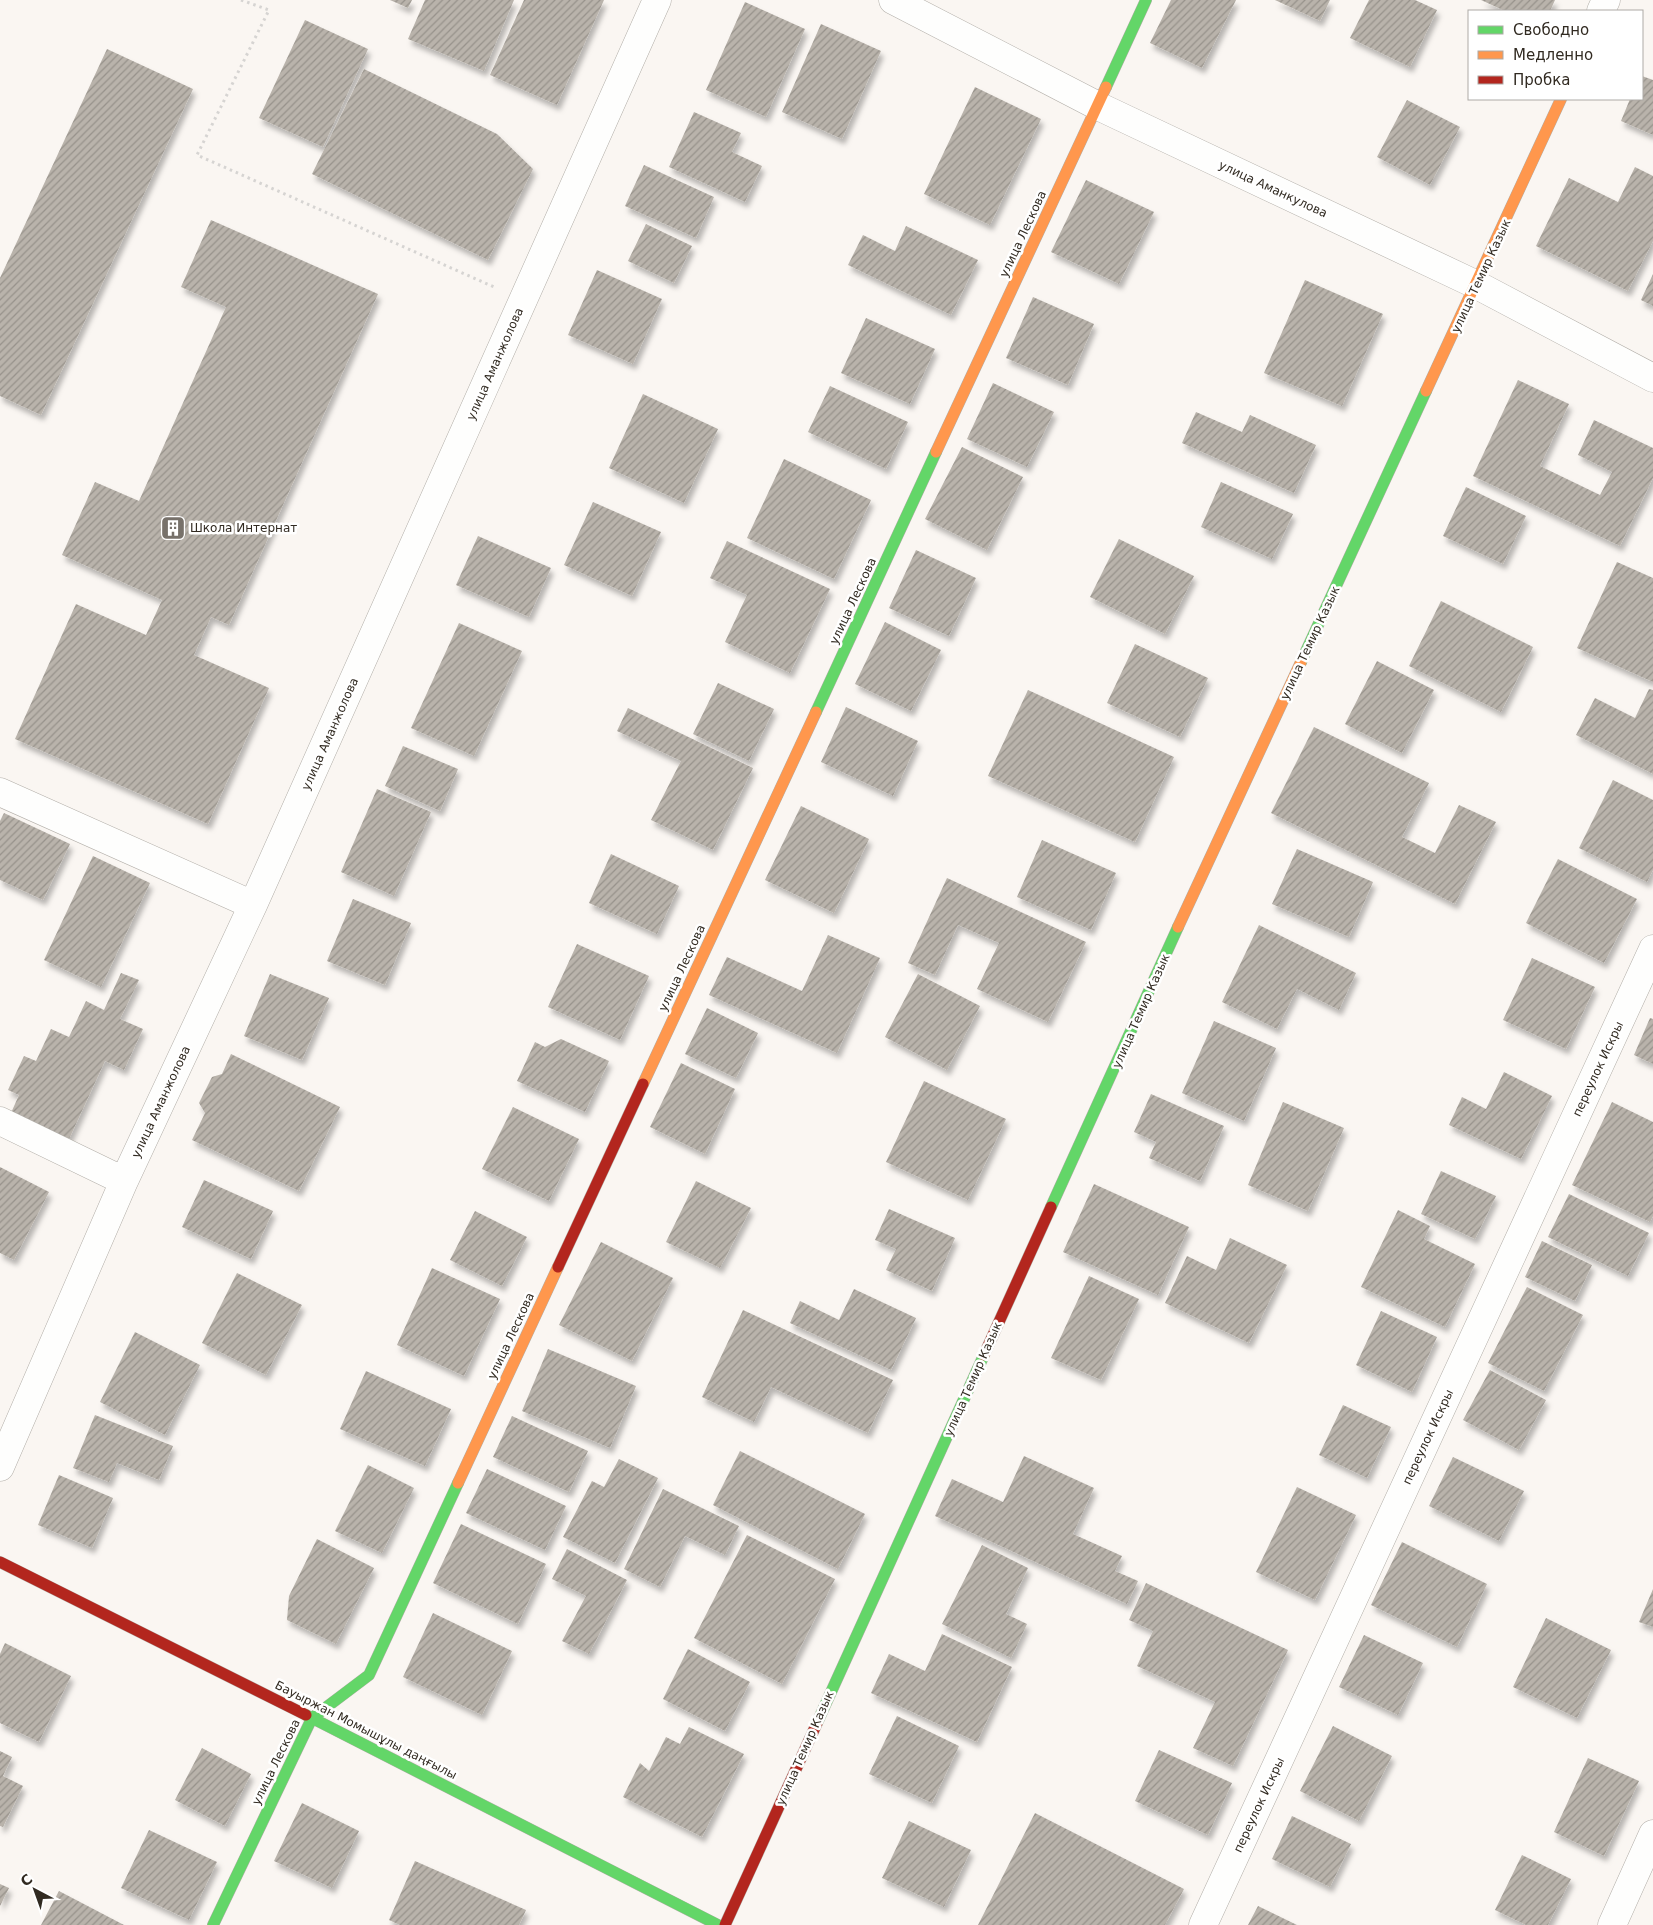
<svg xmlns="http://www.w3.org/2000/svg" width="1653" height="1925" viewBox="0 0 1653 1925" font-family="'DejaVu Sans',sans-serif">
	<defs>
		<pattern id="building-hatch" width="6" height="6" patternUnits="userSpaceOnUse" patternTransform="scale(1.25)"><rect width="6" height="6" fill="#b9b3ab"/><path d="M-1 1l2-2M0 6l6-6M5 7l2-2" fill="none" stroke="#97928b"/></pattern>
		<filter id="shadow"><feDropShadow dx="3" dy="5.5" stdDeviation="2.5" flood-color="#0004"/></filter>
	</defs>
	<rect width="100%" height="100%" fill="#faf6f2"/>
	<path fill="url(#building-hatch)" filter="url(#shadow)" d="M390,0H412L408,8Z
		M425,0H514L484,71L408,39Z
		M524,0H604L557,105L490,75Z
		M1171,0H1236L1202,68L1150,43Z
		M1275,0H1330L1320,21Z
		M1369,0H1415L1437,10L1410,67L1350,38Z
		M1481,0H1555L1550,11H1505Z
		M745,2L805,29L766,117L706,90Z
		M305,20L368,49L323,147L259,118Z
		M821,24L881,51L842,139L782,112Z
		M107,49L193,89L41,415L0,396V278Z
		M364,69L497,134L533,169L488,260L312,174Z
		M1642,76L1653,80V135L1621,121L1630,99H1642Z
		M975,87L1041,119L990,225L924,194Z
		M1407,100L1460,127L1430,185L1377,157Z
		M694,112L741,133L732,152L762,166L745,202L669,167Z
		M644,165L714,197L696,238L625,206Z
		M1635,167L1653,176V241L1628,291L1536,246L1569,178L1618,202Z
		M1086,180L1154,212L1119,284L1051,252Z
		M211,220L378,294L229,625L211,617L194,655L269,688L208,824L15,739L76,604L146,635L162,600L62,555L95,482L139,501L226,307L181,287Z
		M646,224L692,246L674,283L628,261Z
		M906,226L978,260L951,315L848,265L863,235L895,251Z
		M597,270L662,299L633,364L568,335Z
		M1653,274V306L1641,300Z
		M1305,280L1383,314L1342,406L1264,373Z
		M1033,297L1094,324L1068,385L1006,358Z
		M866,318L935,349L910,404L841,373Z
		M1518,380L1569,404L1540,466L1600,495L1612,472L1578,455L1594,420L1653,448V478L1620,546L1473,476Z
		M993,383L1054,412L1027,467L967,439Z
		M830,386L908,422L886,469L808,432Z
		M643,394L718,429L684,503L609,468Z
		M1196,412L1242,432L1250,415L1316,445L1294,493L1182,443Z
		M962,447L1023,477L987,550L925,519Z
		M784,459L871,500L834,579L747,538Z
		M1221,482L1293,514L1272,559L1201,527Z
		M1466,487L1526,516L1503,564L1443,536Z
		M593,502L661,532L632,596L564,565Z
		M478,536L551,568L529,617L456,585Z
		M1119,539L1194,576L1165,634L1090,597Z
		M727,541L830,589L790,673L725,642L747,595L710,578Z
		M916,550L976,578L949,636L889,608Z
		M1617,562L1653,578V682L1577,648Z
		M1441,601L1533,647L1501,712L1409,666Z
		M885,622L941,650L911,711L855,684Z
		M459,623L522,651L474,756L411,728Z
		M1135,644L1208,678L1180,737L1107,703Z
		M1377,661L1434,690L1402,753L1345,724Z
		M718,683L774,709L749,761L693,734Z
		M1649,689L1653,690V774L1576,735L1595,698L1635,718Z
		M1028,690L1174,757L1135,842L988,776Z
		M846,707L918,741L893,796L821,762Z
		M628,708L753,768L713,850L651,820L681,761L617,731Z
		M1314,727L1429,783L1402,837L1435,853L1459,805L1496,822L1455,904L1271,813Z
		M403,746L458,769L440,811L385,786Z
		M1613,780L1653,800V870L1647,882L1579,848Z
		M377,789L431,812L394,896L341,872Z
		M801,806L869,839L834,913L765,880Z
		M4,813L70,844L43,900L0,880V821Z
		M1042,840L1116,873L1091,930L1017,897Z
		M1297,849L1373,882L1349,937L1272,904Z
		M611,854L679,886L657,934L589,903Z
		M93,856L150,883L101,987L44,960Z
		M1558,859L1637,899L1604,963L1526,923Z
		M947,878L1086,942L1048,1022L977,989L999,943L958,925L935,975L908,963Z
		M353,899L411,923L385,985L327,961Z
		M1259,925L1356,973L1339,1010L1297,989L1277,1029L1222,1002Z
		M828,935L880,958L837,1053L709,995L727,957L802,991Z
		M577,944L649,976L620,1040L548,1007Z
		M1532,958L1595,987L1566,1049L1503,1020Z
		M121,973L139,980L120,1019L143,1029L124,1070L105,1061L69,1139L11,1113L19,1095L8,1090L24,1056L36,1061L51,1029L69,1037L86,1001L104,1010Z
		M270,974L329,998L302,1060L244,1036Z
		M918,974L980,1006L947,1070L885,1037Z
		M707,1008L758,1033L736,1078L685,1054Z
		M1650,1018L1653,1019V1064L1634,1055Z
		M1214,1021L1276,1048L1244,1121L1182,1093Z
		M561,1039L609,1061L585,1112L517,1081L535,1042L545,1047Z
		M231,1054L340,1107L299,1191L192,1140L205,1113L199,1103L212,1077L222,1074Z
		M681,1063L735,1089L705,1154L650,1127Z
		M1504,1072L1552,1096L1521,1159L1449,1125L1462,1097L1486,1109Z
		M924,1081L1006,1119L968,1200L886,1162Z
		M1151,1094L1224,1126L1200,1181L1149,1158L1156,1142L1134,1132Z
		M1283,1102L1344,1128L1308,1211L1248,1185Z
		M1612,1102L1653,1122V1216L1650,1222L1572,1185Z
		M513,1107L579,1139L549,1201L482,1169Z
		M0,1167L49,1192L14,1260L0,1253Z
		M1441,1171L1496,1196L1475,1239L1421,1214Z
		M204,1180L273,1211L251,1259L182,1227Z
		M696,1181L751,1208L720,1268L666,1242Z
		M1094,1184L1189,1227L1158,1295L1063,1252Z
		M1569,1194L1649,1233L1628,1276L1548,1237Z
		M889,1209L955,1238L932,1291L886,1270L896,1249L875,1240Z
		M1398,1210L1430,1226L1424,1239L1475,1264L1445,1327L1361,1287Z
		M475,1211L527,1237L502,1286L450,1260Z
		M1230,1238L1287,1265L1249,1343L1165,1303L1187,1256L1216,1270Z
		M1542,1241L1592,1265L1575,1301L1525,1277Z
		M601,1242L673,1278L632,1361L559,1325Z
		M432,1268L500,1299L464,1376L397,1345Z
		M237,1273L302,1305L266,1375L202,1343Z
		M1089,1276L1139,1299L1101,1380L1051,1358Z
		M1527,1287L1583,1315L1544,1391L1488,1363Z
		M854,1289L916,1318L891,1370L790,1323L800,1301L839,1320Z
		M743,1310L893,1380L868,1433L771,1387L754,1422L702,1397Z
		M1381,1311L1437,1337L1412,1392L1356,1365Z
		M135,1332L200,1365L165,1435L100,1402Z
		M548,1349L636,1386L610,1448L522,1411Z
		M1490,1370L1546,1400L1519,1450L1463,1420Z
		M366,1371L451,1409L425,1466L340,1429Z
		M1343,1405L1391,1427L1367,1478L1319,1455Z
		M95,1415L173,1446L159,1480L117,1463L109,1482L73,1468Z
		M512,1416L588,1451L569,1492L493,1457Z
		M740,1451L865,1514L838,1569L713,1505Z
		M1024,1456L1094,1488L1073,1534L1122,1556L1115,1571L1138,1581L1127,1604L935,1516L952,1479L1003,1502Z
		M1453,1457L1524,1491L1499,1541L1429,1506Z
		M619,1459L658,1478L615,1563L563,1537L592,1481L604,1487Z
		M368,1465L414,1488L382,1553L335,1531Z
		M487,1469L566,1506L545,1550L466,1513Z
		M59,1475L113,1498L92,1548L38,1525Z
		M1297,1487L1356,1515L1315,1600L1256,1572Z
		M663,1489L739,1526L725,1555L685,1536L660,1587L624,1569Z
		M461,1524L546,1564L518,1624L433,1583Z
		M747,1535L835,1579L782,1684L694,1638Z
		M317,1539L374,1568L336,1644L287,1620L289,1596Z
		M1402,1542L1487,1584L1457,1647L1371,1605Z
		M982,1545L1028,1568L1006,1614L1027,1624L1011,1658L942,1624Z
		M567,1549L627,1580L589,1654L562,1641L586,1596L552,1579Z
		M1146,1583L1288,1650L1233,1766L1193,1748L1215,1702L1137,1666L1153,1631L1129,1620Z
		M1653,1589V1627L1639,1622Z
		M433,1613L512,1651L482,1715L403,1677Z
		M1546,1618L1611,1650L1577,1718L1513,1687Z
		M942,1634L1012,1667L977,1742L871,1693L889,1654L925,1671Z
		M1364,1635L1423,1663L1398,1715L1339,1687Z
		M5,1643L71,1676L39,1742L0,1723V1654Z
		M688,1649L750,1682L725,1731L663,1699Z
		M897,1716L959,1746L932,1803L869,1774Z
		M1333,1726L1392,1756L1359,1821L1300,1791Z
		M689,1727L744,1754L702,1837L623,1797L640,1763L649,1771L666,1737L680,1744Z
		M202,1748L251,1774L225,1826L175,1800Z
		M1159,1750L1232,1783L1208,1835L1135,1801Z
		M0,1751L12,1757L3,1776L23,1786L3,1827L0,1826Z
		M1588,1758L1639,1781L1604,1856L1554,1832Z
		M302,1803L359,1831L332,1888L274,1861Z
		M1035,1813L1184,1889L1165,1925H978Z
		M1292,1816L1351,1844L1330,1887L1272,1859Z
		M909,1821L971,1850L944,1907L882,1878Z
		M149,1830L217,1862L189,1920L121,1888Z
		M1522,1855L1571,1879L1548,1925H1526L1495,1910Z
		M415,1861L526,1910L519,1925H400L389,1920Z
		M0,1884L9,1888L0,1906Z
		M59,1891L124,1925H41Z
		M1258,1906L1297,1925H1248Z"/>
	<g fill="none" stroke-linecap="round" stroke-linejoin="round">
		<defs>
			<path id="street" d="M893,0L1098,106L1477,285L1653,378
				M1601,11L1606,0
				M0,792L253,905
				M0,1121L124,1181
				M0,1467L124,1181L253,905L657,0
				M1203,1925L1653,949
				M1612,1925L1653,1834"/>
			<path id="fast" d="M1106,87L1146,0
				M1301,662L1426,391
				M816,712L936,452
				M1051,1207L1178,927
				M306,1715L718,1925
				M817,1723L984,1355
				M213,1925L312,1718L369,1675L458,1483"/>
			<path id="slow" d="M1426,391L1561,99
				M936,452L1106,87
				M1178,927L1301,662
				M643,1084L816,712
				M458,1483L558,1267"/>
			<path id="jam" d="M558,1267L643,1084
				M984,1355L1051,1207
				M0,1562L306,1715
				M725,1925L817,1723"/>
		</defs>
		<use href="#street" stroke="#b2aea8" stroke-width="29"/>
		<use href="#fast" stroke="#b2aea8" stroke-width="12"/>
		<use href="#slow" stroke="#b2aea8" stroke-width="12"/>
		<use href="#jam" stroke="#b2aea8" stroke-width="12"/>
		<path stroke="#d6d4d2" stroke-width="3" stroke-dasharray="2.5 4" stroke-linecap="butt" d="M241,0L269,10L197,155L494,287"/>
		<use href="#street" stroke="#fefefd" stroke-width="28"/>
		<use href="#fast" stroke="#63d668" stroke-width="11"/>
		<use href="#slow" stroke="#ff974d" stroke-width="11"/>
		<use href="#jam" stroke="#b3261e" stroke-width="11"/>
	</g>
	<defs>
		<symbol id="building-square" viewBox="-11 -11 22 22"><rect x="-9" y="-9" width="18" height="18" rx="4" fill="#77716a" stroke="#fff"/><path d="M-4-6H4V6H1V3H-1V6H-4ZM-2.5-4.3h1.7v1.8h-1.7ZM.8-4.3h1.7v1.8H.8ZM-2.5-1h1.7V.8h-1.7ZM.8-1h1.7V.8H.8Z" fill="#fff"/></symbol>
	</defs>
	<g fill-rule="evenodd">
		<use href="#building-square" x="159" y="514" width="28" height="28"/>
	</g>
	<g text-anchor="middle" stroke-width="5" stroke-linejoin="round" paint-order="stroke">
		<g font-size="12" fill="#312a21" stroke="#fff">
			<text transform="translate(1273 189) rotate(25)" y="4">улица Аманкулова</text>
			<text transform="translate(1023 234) rotate(-65)" y="4">улица Лескова</text>
			<text transform="translate(1481 276) rotate(-65)" y="4">улица Темир Казык</text>
			<text transform="translate(495 364) rotate(-66)" y="4">улица Аманжолова</text>
			<text transform="translate(853 601) rotate(-65)" y="4">улица Лескова</text>
			<text transform="translate(1310 643) rotate(-65)" y="4">улица Темир Казык</text>
			<text transform="translate(330 734) rotate(-66)" y="4">улица Аманжолова</text>
			<text transform="translate(682 968) rotate(-65)" y="4">улица Лескова</text>
			<text transform="translate(1141 1011) rotate(-66)" y="4">улица Темир Казык</text>
			<text transform="translate(1598 1069) rotate(-65)" y="4">переулок Искры</text>
			<text transform="translate(161 1102) rotate(-65)" y="4">улица Аманжолова</text>
			<text transform="translate(511 1336) rotate(-65)" y="4">улица Лескова</text>
			<text transform="translate(973 1379) rotate(-66)" y="4">улица Темир Казык</text>
			<text transform="translate(1428 1437) rotate(-65)" y="4">переулок Искры</text>
			<text transform="translate(366 1730) rotate(27)" y="4">Бауыржан Момышұлы даңғылы</text>
			<text transform="translate(805 1748) rotate(-66)" y="4">улица Темир Казык</text>
			<text transform="translate(276 1762) rotate(-64)" y="4">улица Лескова</text>
			<text transform="translate(1259 1805) rotate(-65)" y="4">переулок Искры</text>
		</g>
		<g font-size="12" fill="#312a21" stroke="#fff" text-anchor="start">
			<text x="190" y="532">Школа Интернат</text>
		</g>
	</g>
	<rect x="1468" y="10" width="175" height="90" fill="#ffffff" stroke="#adaaa6"/>
	<rect x="1478" y="26" width="25" height="8" fill="#63d668" stroke="#adaaa6"/>
	<text x="1513" y="35" font-size="15" fill="#312a21">Свободно</text>
	<rect x="1478" y="51" width="25" height="8" fill="#ff974d" stroke="#adaaa6"/>
	<text x="1513" y="60" font-size="15" fill="#312a21">Медленно</text>
	<rect x="1478" y="76" width="25" height="8" fill="#b3261e" stroke="#adaaa6"/>
	<text x="1513" y="85" font-size="15" fill="#312a21">Пробка</text>
	<g transform="translate(35 1890) rotate(319)" stroke="#ffffff" stroke-width="4" paint-order="stroke">
	<path d="M0-4L9 19L0 12L-9 19Z" fill="#312a21"/>
	<text y="-8" font-size="14" font-weight="bold" text-anchor="middle" fill="#312a21">С</text>
	</g>
</svg>
